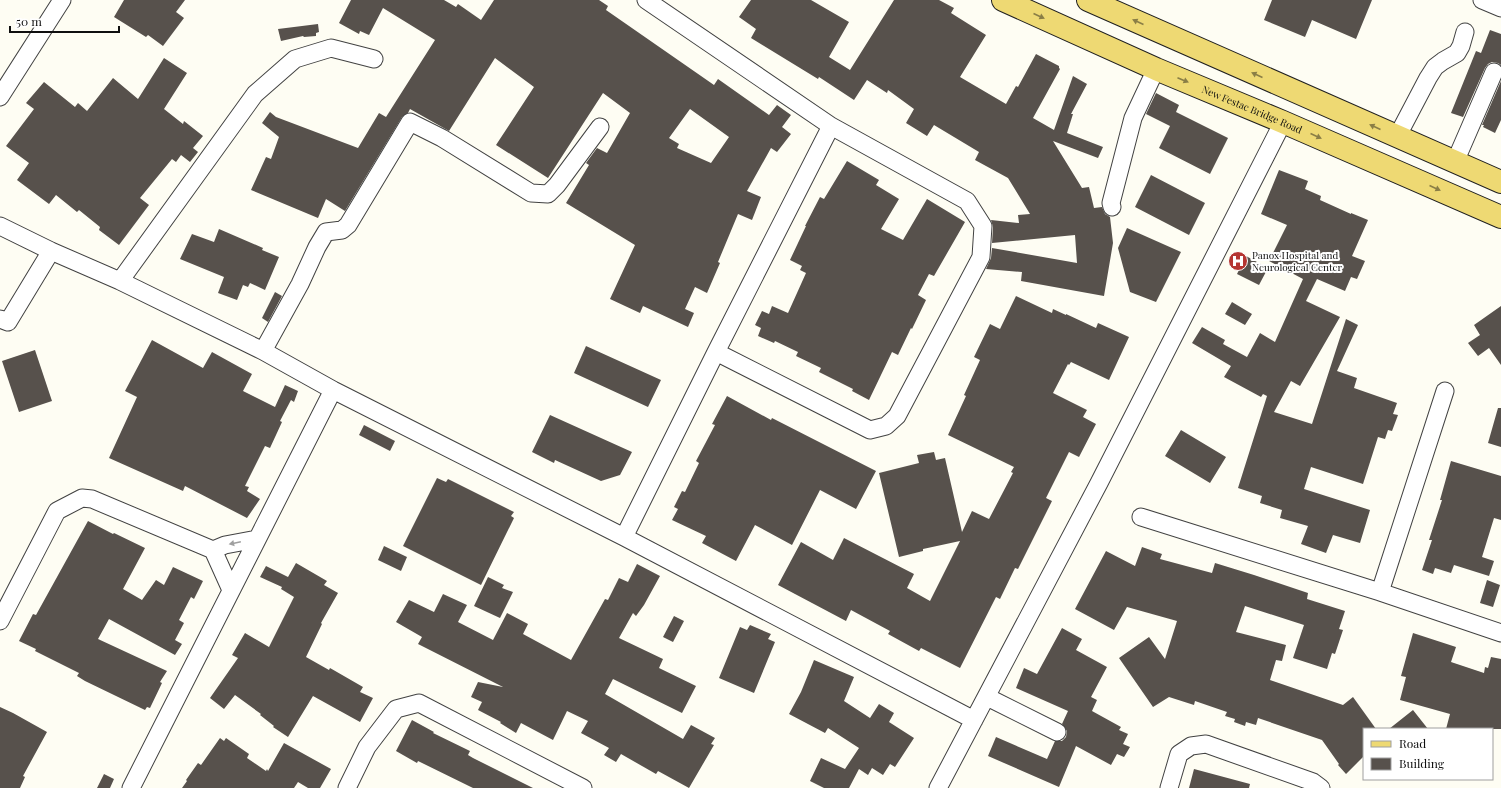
<svg xmlns="http://www.w3.org/2000/svg" width="1501" height="788" viewBox="0 0 1501 788" font-family="'Playfair Display',serif">
	<rect width="100%" height="100%" fill="#fefdf3"/>
	<path fill="#57514c" fill-rule="evenodd" d="M124,0H185L176,12L184,18L163,46L148,35L146,37L114,17Z
		M351,0H444L456,7L458,4L481,20L494,0H599L608,6L606,10L714,85L718,79L769,115L777,105L791,115L782,127L791,134L777,152L771,148L747,191L761,197L752,220L738,214L718,262L720,263L707,293L695,287L685,309L694,313L688,327L643,306L640,313L610,299L635,245L566,203L589,165L586,163L597,148L607,153L630,113L603,93L548,178L496,145L534,87L495,58L449,131L410,109L408,113L402,117L345,211L326,199L318,218L251,190L266,157L271,159L279,137L262,123L270,112L276,117L358,148L379,113L386,117L435,40L383,8L369,35L360,31L359,34L339,23ZM690,109L729,137L711,163L677,148L679,144L669,138Z
		M751,0H811L849,22L829,57L850,70L894,0H939L954,8L951,13L986,35L960,77L1006,104L1016,86L1018,87L1036,54L1059,66V68L1060,69L1033,118L1054,130L1073,76L1087,84L1071,114H1073L1067,133L1103,147L1098,158L1053,141L1082,188L1089,187L1094,208L1102,207L1105,214L1110,217L1113,243L1104,296L1021,281L1022,272L986,269L991,258L992,248L1077,263L1075,235L992,243L993,227L991,220L1019,223L1018,215L1030,214L1008,178L975,160L979,152L934,125L927,136L906,123L914,109L888,90L887,93L867,80L854,100L819,77L818,79L751,38L756,29L739,17Z
		M1272,0H1372L1356,39L1312,20L1305,37L1264,20Z
		M318,24L319,32L316,33V36L304,37L303,36L281,41L278,29Z
		M1490,30L1501,34V65L1498,63L1492,62L1488,64L1485,68L1463,117L1451,113L1476,51L1481,53Z
		M164,58L187,73L164,109L183,124L184,121L203,136L193,148L198,152L190,162L181,155L176,162L172,159L140,198L149,205L119,245L99,230L100,227L79,210L77,212L56,195L49,204L17,180L29,163L6,146L34,109L26,103L44,82L75,107L78,103L87,111L113,78L138,99Z
		M1501,81V120L1495,133L1483,127L1484,125H1482Z
		M1156,93L1179,105L1176,112L1228,138L1210,174L1159,148L1170,126L1146,114Z
		M847,161L879,180L876,185L899,199L881,229L903,240L927,199L965,222L934,276L929,274L918,295L926,300L912,329L911,328L898,355L892,352L869,400L852,391L853,389L819,372L821,368L796,356L798,352L775,341L774,343L758,336L761,328L755,325L762,311L769,314L772,306L788,313L806,273L800,270L802,266L790,260L806,226H805L820,197L824,199Z
		M1279,170L1308,181L1305,189L1321,196L1320,200L1351,214V213L1368,220L1352,256L1365,261L1357,279L1351,277L1345,291L1317,279L1306,301L1340,317L1300,386L1291,381L1274,412L1312,424L1346,319L1358,325L1337,371L1357,378L1354,388L1397,403L1393,414L1398,415L1392,431L1388,430L1385,439L1378,437L1363,484L1311,467L1304,489L1370,510L1360,543L1333,535L1326,553L1301,544L1308,526L1280,518L1282,510L1260,503L1262,496L1238,488L1267,396L1263,394L1261,397L1224,377L1231,366L1192,343L1202,327L1225,340L1223,344L1247,357L1260,333L1275,342L1303,279L1269,261L1287,225L1261,214Z
		M1151,175L1205,203L1189,235L1135,207Z
		M1127,228L1181,252L1156,302L1130,292L1118,248Z
		M219,229L263,248L262,250L279,257L265,290L250,283L248,287L243,285L237,300L218,293L224,277L180,259L192,234L214,242Z
		M1246,256L1268,268L1259,285L1237,274Z
		M275,292L282,296L268,322L262,318Z
		M1016,296L1052,313L1053,309L1066,315V314L1096,328L1098,323L1129,337L1109,380L1071,362L1069,365L1068,364L1053,393L1087,410L1083,417L1096,424L1079,457L1069,452L1046,498L1052,501L1018,569L1015,568L1000,599L996,597L960,668L921,648L919,651L888,634L890,631L851,610L846,621L778,585L801,542L833,560L844,538L914,574L907,588L930,601L960,541L923,549V551L899,557L879,473L919,463L917,455L934,452L936,460L945,458L962,532L972,511L989,519L1013,473L1011,472L1014,467L948,435L966,396L964,395L980,360L974,357L990,324L1000,329Z
		M1232,302L1252,314L1245,325L1225,314Z
		M1501,306V365L1489,348L1478,356L1468,343L1480,335L1474,325Z
		M152,340L203,368L212,352L252,374L243,391L275,407L285,385L298,391L294,402L291,400L280,421L282,422L270,448L265,446L245,486L249,487L247,491L260,499L247,518L185,486L183,491L109,458L137,397L125,391Z
		M586,346L661,380L648,407L574,373Z
		M35,350L52,401L19,412L2,361Z
		M727,396L771,420L772,418L876,471L856,509L820,490L792,545L755,525L736,561L702,543L706,536L672,520L678,509L674,507L682,491L685,492L699,463L696,461L715,425L712,424Z
		M1498,408H1501V447L1488,443Z
		M550,415L632,452L620,475L601,481L555,460L554,463L532,452Z
		M364,425L395,441L390,451L359,435Z
		M1181,430L1226,457L1210,483L1165,456Z
		M1451,461L1501,476V520L1494,518L1482,557L1494,561L1489,576L1454,565L1451,573L1435,568L1433,574L1422,570L1432,540H1429L1442,500H1440Z
		M437,478L446,482L448,479L514,512L511,516L514,518L481,585L403,546Z
		M88,521L113,534L114,533L145,548L123,589L142,600L156,580L164,585L173,567L203,581L194,599L191,597L179,620L184,623L175,640L182,644L175,655L109,619L98,639L167,671L160,682L162,683L150,708L147,707L145,710L85,681L77,676L79,673L35,651L36,649L19,641L33,614L36,615Z
		M384,546L407,557L401,571L378,560Z
		M1142,547L1162,554L1160,559L1212,573L1215,563L1254,575L1308,593L1307,599L1345,611L1339,629L1343,630L1335,654L1332,653L1327,669L1293,658L1304,625L1245,606L1236,632L1286,645L1282,661L1276,660L1270,680L1343,705L1353,697L1376,729H1364V756L1346,774L1338,765L1339,764L1322,740L1258,718L1256,725L1246,722L1245,726L1234,722L1235,719L1225,716L1227,712L1195,701L1194,705L1169,697L1153,707L1119,658L1149,637L1165,659L1177,621L1127,607L1114,630L1075,609L1106,551L1135,566Z
		M296,563L327,581L324,585L338,593L321,623L322,624L306,657L329,670L330,668L363,687L360,692L373,698L360,722L313,696L288,737L273,727L274,726L260,715L261,714L235,695L224,709L210,698L238,658L232,655L245,633L269,647L294,597L281,589L282,587L260,577L266,566L288,577Z
		M637,564L660,576L644,605L636,616L633,613L619,638L663,659L659,668L696,686L682,713L613,679L605,694L683,739L691,725L715,738L711,744L714,745L689,788L658,771L656,774L621,754L616,762L604,755L609,748L581,733L588,721L567,711L553,740L521,723L516,733L500,723L501,722L478,710L482,702L471,697L478,682L503,687L418,644L422,637L396,622L409,600L434,612L443,594L467,605L458,622L493,640L507,613L528,624L523,634L571,660L605,599L608,600L619,578L628,582Z
		M488,577L504,585L502,588L513,592L500,618L474,606Z
		M1487,580L1500,585L1493,607L1480,603Z
		M674,616L684,621L673,642L663,637Z
		M750,625L771,634L768,639L775,642L754,693L719,678L740,627L747,630Z
		M1062,628L1082,639L1076,650L1107,667L1091,697L1097,700L1092,711L1121,727L1119,730L1128,734L1123,744L1130,747L1124,757L1117,754L1111,765L1076,746L1059,787L988,756L996,737L1047,759L1055,741H1062L1066,737L1067,731L1062,724L1068,711L1016,688L1024,668L1037,674Z
		M1413,633L1456,647L1451,662L1484,673L1485,667L1488,668L1491,657L1501,659V729H1446L1450,714L1400,700L1406,677L1401,676Z
		M814,660L854,677L844,701L870,718L879,704L894,713L889,722L914,738L895,767L890,764L883,775L872,768L868,775L859,769L849,788H824L810,781L821,758L845,769L859,748L828,728L825,733L789,714L801,692Z
		M0,707L13,713L47,732L23,776L25,777L20,788H0Z
		M1413,710L1428,729H1389Z
		M412,720L434,732L433,733L470,751L468,755L473,758L533,788H473L418,761L417,763L396,751Z
		M220,738L224,741L226,738L249,754L247,758L266,771L267,769L268,771L284,743L331,769L320,788H308L298,782L294,788H182L187,781L186,780L198,763L201,765Z
		M1194,769L1250,784L1249,788H1189Z
		M104,774L114,779L110,788H97Z"/>
	<g fill="none" stroke-linecap="round" stroke-linejoin="round">
		<defs>
			<path id="minor" d="M646,0L831,126
				M1482,0L1501,8
				M0,97L62,0
				M1397,137L1428,78L1435,67L1443,61L1457,53L1461,46L1465,32
				M1455,162L1494,72
				M1112,207L1111,203L1133,118L1156,69
				M0,226L51,251L120,281L263,351L333,390L624,537L974,720
				M120,281L255,94L295,59L331,48L374,59
				M0,319L8,322L51,251
				M263,351L300,284L317,247L326,232L342,230L348,225L410,122L442,138L531,193L548,194L557,185L600,127
				M1141,517L1380,592L1501,633
				M624,537L716,352L831,126L967,201L983,226L981,257L897,416L886,426L870,430L716,352
				M213,550L225,545L257,539
				M1380,592L1445,391
				M0,621L57,511L82,498L92,499L213,550L231,590
				M987,697L1057,732
				M131,788L333,390
				M347,788L367,747L396,709L419,703L583,788
				M938,788L1099,483L1283,122
				M1169,788L1179,754L1191,746L1206,744L1313,782L1321,788"/>
			<g id="major">
				<path id="s1" d="M1003,0L1156,69L1283,122L1501,217"/>
				<path d="M1088,0L1501,182"/>
			</g>
		</defs>
		<use href="#minor" stroke="#424242" stroke-width="19"/>
		<use href="#major" stroke="#202020" stroke-width="24"/>
		<use href="#minor" stroke="#fff" stroke-width="17"/>
		<use href="#major" stroke="#eed973" stroke-width="22"/>
	</g>
	<defs><path id="oneway-solid" d="M-6-.8H1V-3.2L6.5 0L1 3.2V.8H-6Z"/></defs>
	<g fill="#8a7e46">
		<use href="#oneway-solid" transform="translate(1039 16) rotate(24)"/>
		<use href="#oneway-solid" transform="translate(1138 22) rotate(-156)"/>
		<use href="#oneway-solid" transform="translate(1257 75) rotate(-156)"/>
		<use href="#oneway-solid" transform="translate(1183 80) rotate(23)"/>
		<use href="#oneway-solid" transform="translate(1375 127) rotate(-156)"/>
		<use href="#oneway-solid" transform="translate(1316 136) rotate(24)"/>
		<use href="#oneway-solid" transform="translate(1435 188) rotate(24)"/>
	</g>
	<use fill="#9f9f9f" href="#oneway-solid" transform="translate(235 543) rotate(168)"/>
	<defs>
		<symbol id="hospital-disc" viewBox="-11 -11 22 22"><circle r="9.5" fill="#b53531" stroke="#fff"/><path d="M-5-5h3v3.5h4V-5h3V5h-3V1.5h-4V5h-3Z" fill="#fff"/></symbol>
	</defs>
	<g fill-rule="evenodd">
		<use href="#hospital-disc" x="1227" y="250" width="22" height="22"/>
	</g>
	<g text-anchor="middle" stroke-width="4" stroke-linejoin="round" paint-order="stroke">
		<g font-size="10" fill="#0f0f0f" stroke="#fff">
			<text dy="4" stroke="none"><textPath href="#s1" startOffset="272">New Festac Bridge Road</textPath></text>
		</g>
		<g font-size="10" fill="#0f0f0f" stroke="#fff" text-anchor="start">
			<text x="1252" y="259">Panox Hospital and<tspan x="1252" dy="12">Neurological Center</tspan></text>
		</g>
	</g>
	<rect x="1363" y="728" width="130" height="52" fill="#ffffff" stroke="#9f9f9f"/>
	<rect x="1371" y="741" width="20" height="6" fill="#eed973" stroke="#9f9f9f"/>
	<text x="1399" y="748" font-size="12" fill="#0f0f0f">Road</text>
	<rect x="1371" y="758" width="20" height="12" fill="#57514c" stroke="#9f9f9f"/>
	<text x="1399" y="768" font-size="12" fill="#0f0f0f">Building</text>
	<path d="M10 26v6h109v-6" fill="none" stroke="#0f0f0f" stroke-width="2"/>
	<text x="16" y="26" font-size="12" fill="#0f0f0f" stroke="#ffffff" stroke-width="3" paint-order="stroke">50 m</text>
</svg>
